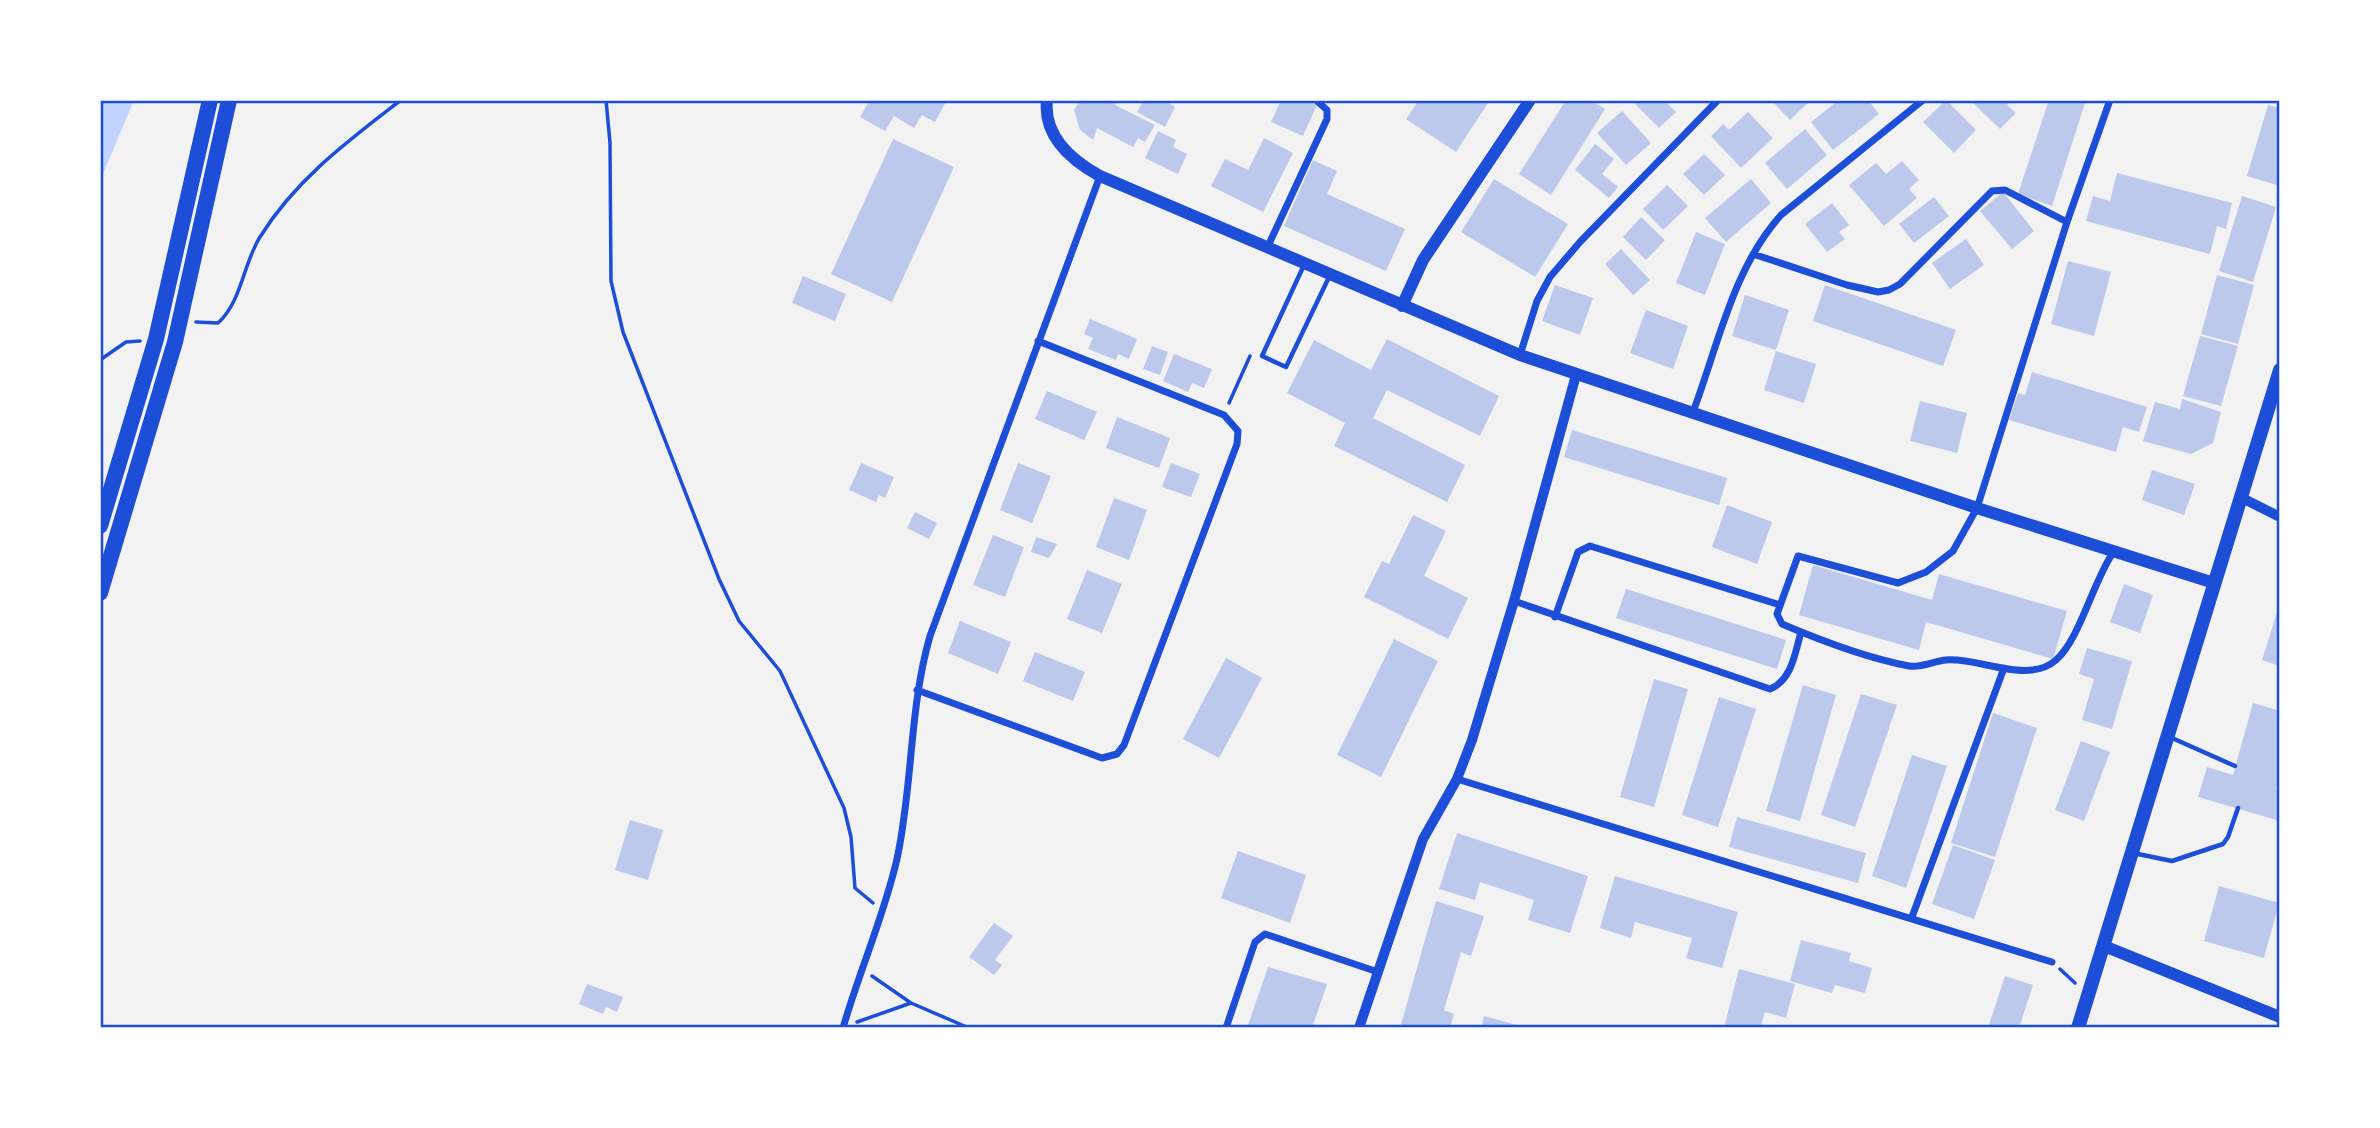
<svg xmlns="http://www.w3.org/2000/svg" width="2380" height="1128" viewBox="0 0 2380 1128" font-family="'Golos Text',sans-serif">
	<rect width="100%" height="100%" fill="#f2f2f2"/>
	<path fill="#bfd3fe" d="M100,100H134L100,181Z"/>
	<path fill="#bdc9ec" d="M870,100H947L935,122L922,115L914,128L894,116L885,131L860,117Z
		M1081,100H1118L1115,105L1155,125L1145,142L1138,138L1133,147L1097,128L1093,140L1080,130L1074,110Z
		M1144,100H1163L1175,107L1165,127L1137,112Z
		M1281,100H1306L1317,105L1303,136L1271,122Z
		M1419,100H1490L1456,152L1406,119Z
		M1566,100H1590L1605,109L1551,195L1519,174Z
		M1639,100H1664L1676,112L1659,128L1635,104Z
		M1771,100H1811L1790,120Z
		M1839,100H1868L1879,114L1833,150L1811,122Z
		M1946,100L1976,130L1954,153L1923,122Z
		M1970,100H2012L2007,105L2016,113L2000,129Z
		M2049,100H2086L2052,206L2018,194Z
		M2268,105L2280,108V186L2247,176Z
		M1622,111L1651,143L1626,165L1597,133Z
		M1748,112L1773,138L1741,168L1711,136L1723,124L1729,130Z
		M1805,129L1827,155L1787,189L1765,163Z
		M1158,131L1176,140L1173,147L1187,154L1178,174L1145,158Z
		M1264,138L1293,153L1263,212L1211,186L1225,159L1248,170Z
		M893,139L954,167L892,302L831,274Z
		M1595,144L1614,159L1602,174L1618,187L1609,198L1575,170Z
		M1704,154L1725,175L1704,195L1683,174Z
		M1313,160L1337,171L1327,194L1405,229L1386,271L1284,226Z
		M1902,161L1919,180L1909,189L1917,198L1884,226L1849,185L1876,163L1886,174Z
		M2117,173L2232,203L2226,229L2217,226L2210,254L2086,221L2093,196L2110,201Z
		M1494,179L1568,224L1535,277L1461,232Z
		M1751,179L1771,203L1726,242L1705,218Z
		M1667,185L1688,206L1663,230L1643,209Z
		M2003,192L2034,231L2012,249L1980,211Z
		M2242,196L2276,207L2253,282L2219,271Z
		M1934,197L1949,216L1914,243L1899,224Z
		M1832,203L1849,225L1839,232L1845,239L1827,252L1805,224Z
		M1641,217L1665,240L1646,260L1623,237Z
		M1696,232L1725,244L1705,295L1676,283Z
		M1966,239L1984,265L1950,289L1932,263Z
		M1621,249L1650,280L1633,295L1605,264Z
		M2068,261L2111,272L2094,336L2051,324Z
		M2217,275L2254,285L2238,344L2201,334Z
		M803,276L846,294L835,321L792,303Z
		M1555,285L1593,298L1580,335L1542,321Z
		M1825,285L1956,330L1943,366L1813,321Z
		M1745,295L1789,310L1776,350L1732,336Z
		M1646,310L1688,326L1673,369L1630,353Z
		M1090,319L1137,339L1129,359L1118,354L1116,360L1088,349L1093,338L1084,334Z
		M2200,336L2238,346L2221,406L2183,396Z
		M1387,339L1499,396L1480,436L1387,390L1373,418L1465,465L1447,502L1334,446L1345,423L1287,393L1314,340L1371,370Z
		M1152,346L1168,352L1160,375L1143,369Z
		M1776,351L1816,364L1804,403L1764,390Z
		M1174,354L1212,369L1204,388L1192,383L1188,392L1163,381Z
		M2032,372L2147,407L2139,432L2123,427L2116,452L2009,420L2018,393L2025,395Z
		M1047,391L1097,412L1084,440L1035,419Z
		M2182,399L2221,412L2213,443L2191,454L2143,441L2155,402L2180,409Z
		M1920,401L1967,413L1957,453L1910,441Z
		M1117,417L1170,438L1159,468L1106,448Z
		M1572,430L1727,478L1719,505L1564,457Z
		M861,463L894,477L885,498L879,495L876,502L849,490Z
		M1018,463L1051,476L1032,523L1000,510Z
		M1171,463L1200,474L1191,497L1162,487Z
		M2152,470L2195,484L2184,515L2142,500Z
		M1114,498L1147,510L1129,560L1096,547Z
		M1727,505L1772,522L1757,564L1712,547Z
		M915,512L937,523L929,539L907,528Z
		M1413,515L1446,531L1424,576L1468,598L1448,639L1364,597L1382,561L1389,564Z
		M993,535L1024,547L1005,597L973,585Z
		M1036,537L1057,544L1049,558L1031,552Z
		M1813,565L1932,600L1939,574L2067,611L2053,659L1926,622L1919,650L1799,615Z
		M1087,570L1122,584L1102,633L1067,619Z
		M2124,584L2153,595L2140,633L2110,622Z
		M1626,589L1786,640L1777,669L1616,618Z
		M2280,603V666L2262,660Z
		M960,621L1011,642L998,674L948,653Z
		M1394,639L1438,661L1381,777L1337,755Z
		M2087,648L2132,661L2112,729L2082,720L2094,679L2079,674Z
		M1035,652L1085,672L1073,701L1023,681Z
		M1226,658L1262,678L1219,758L1183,739Z
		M1654,679L1688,689L1654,807L1620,797Z
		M1803,685L1836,695L1800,821L1766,811Z
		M1861,694L1897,705L1855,827L1821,815Z
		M1719,697L1756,709L1718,827L1682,815Z
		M2253,703L2280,711V776L2276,789L2280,791V821L2198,797L2207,767L2233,775Z
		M1993,713L2037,728L1995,857L1951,843Z
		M2081,741L2110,752L2084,821L2055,810Z
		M1912,755L1947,766L1906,888L1872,876Z
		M1737,817L1866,853L1858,883L1729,847Z
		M630,820L663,830L648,880L615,870Z
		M1457,833L1588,876L1570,933L1528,920L1534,900L1480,882L1475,900L1439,889Z
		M1953,845L1995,860L1974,919L1932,904Z
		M1238,851L1306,875L1290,923L1221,898Z
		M1615,876L1738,912L1722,968L1686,958L1692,938L1635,922L1631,938L1600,928Z
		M2219,886L2279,903L2264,958L2204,941Z
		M1436,901L1484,916L1471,956L1461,952L1444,1010L1454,1014L1450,1028H1400Z
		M994,923L1013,936L995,960L1002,965L994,975L969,957Z
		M1801,940L1851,953L1849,961L1872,968L1865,993L1835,985L1832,993L1790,981Z
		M1268,967L1327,984L1312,1028H1247Z
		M1739,969L1795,984L1786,1018L1765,1012L1760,1028H1724Z
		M2005,976L2033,985L2019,1028H1988Z
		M587,984L623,997L617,1012L606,1007L603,1014L579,1004Z
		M1484,1016L1524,1027V1028H1481Z"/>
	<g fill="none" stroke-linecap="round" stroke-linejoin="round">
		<path stroke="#1d4ed8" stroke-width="3.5" d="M606,100L610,143L611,281L623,332L719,579L739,621L780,671L844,808L851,837L855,888L873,903
			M196,322L218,323C242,301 243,264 260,237C296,179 348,141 401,100
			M100,360L126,342L140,341
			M1229,403L1250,356
			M2060,969L2075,983
			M872,976L911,1003L969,1028
			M857,1022L911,1003"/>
		<path stroke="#1d4ed8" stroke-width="4.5" d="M1304,265L1262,356L1286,367L1330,275
			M2172,738L2235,766
			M2133,853L2172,861L2223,844L2228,837L2238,808"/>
		<path stroke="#1d4ed8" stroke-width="7" d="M2110,100L2067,222L1977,508L1953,551L1926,572L1898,583L1798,556L1777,614L1782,624C1822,641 1866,658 1909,666C1921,668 1934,661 1946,660C1979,657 2028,685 2056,660C2080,639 2093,581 2114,551
			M1268,246L1327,119V110L1316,100
			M1753,254L1847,285L1878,292L1889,290L1900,284L1992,191L2005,190L2067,222
			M1520,355L1537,301L1550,277L1580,242L1718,100
			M1693,412C1718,346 1733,268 1781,215L1923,100
			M1514,601L1770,689C1792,680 1795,653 1801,632
			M1555,617L1578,552L1590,546L1780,605
			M917,690L1102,758L1117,754L1124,745L1237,444L1238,431L1224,415L1038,341
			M1457,779L2052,962
			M1912,917L2004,668
			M843,1028C859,972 884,916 897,859C913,785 909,709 930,636L1100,176
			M1226,1028L1255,942L1265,934L1378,972"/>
		<path stroke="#1d4ed8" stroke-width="10" d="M2240,497L2280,517
			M1359,1028L1423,839L1457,779L1472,740L1514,601L1576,375"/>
		<path stroke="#1d4ed8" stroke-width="12" d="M1047,100C1043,136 1071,160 1100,176L1520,355L1977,508L2214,583
			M1402,306L1423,260L1530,100
			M2104,946L2280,1017"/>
		<path stroke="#1d4ed8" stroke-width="14" d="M2078,1028L2280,370"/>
		<path stroke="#1d4ed8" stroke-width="16" d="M100,526L156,339L210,100
			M100,593L175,342L229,100"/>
	</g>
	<rect width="2380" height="1128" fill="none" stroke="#ffffff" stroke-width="203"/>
	<rect x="102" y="102" width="2176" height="924" fill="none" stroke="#1d4ed8" stroke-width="2.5"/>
</svg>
